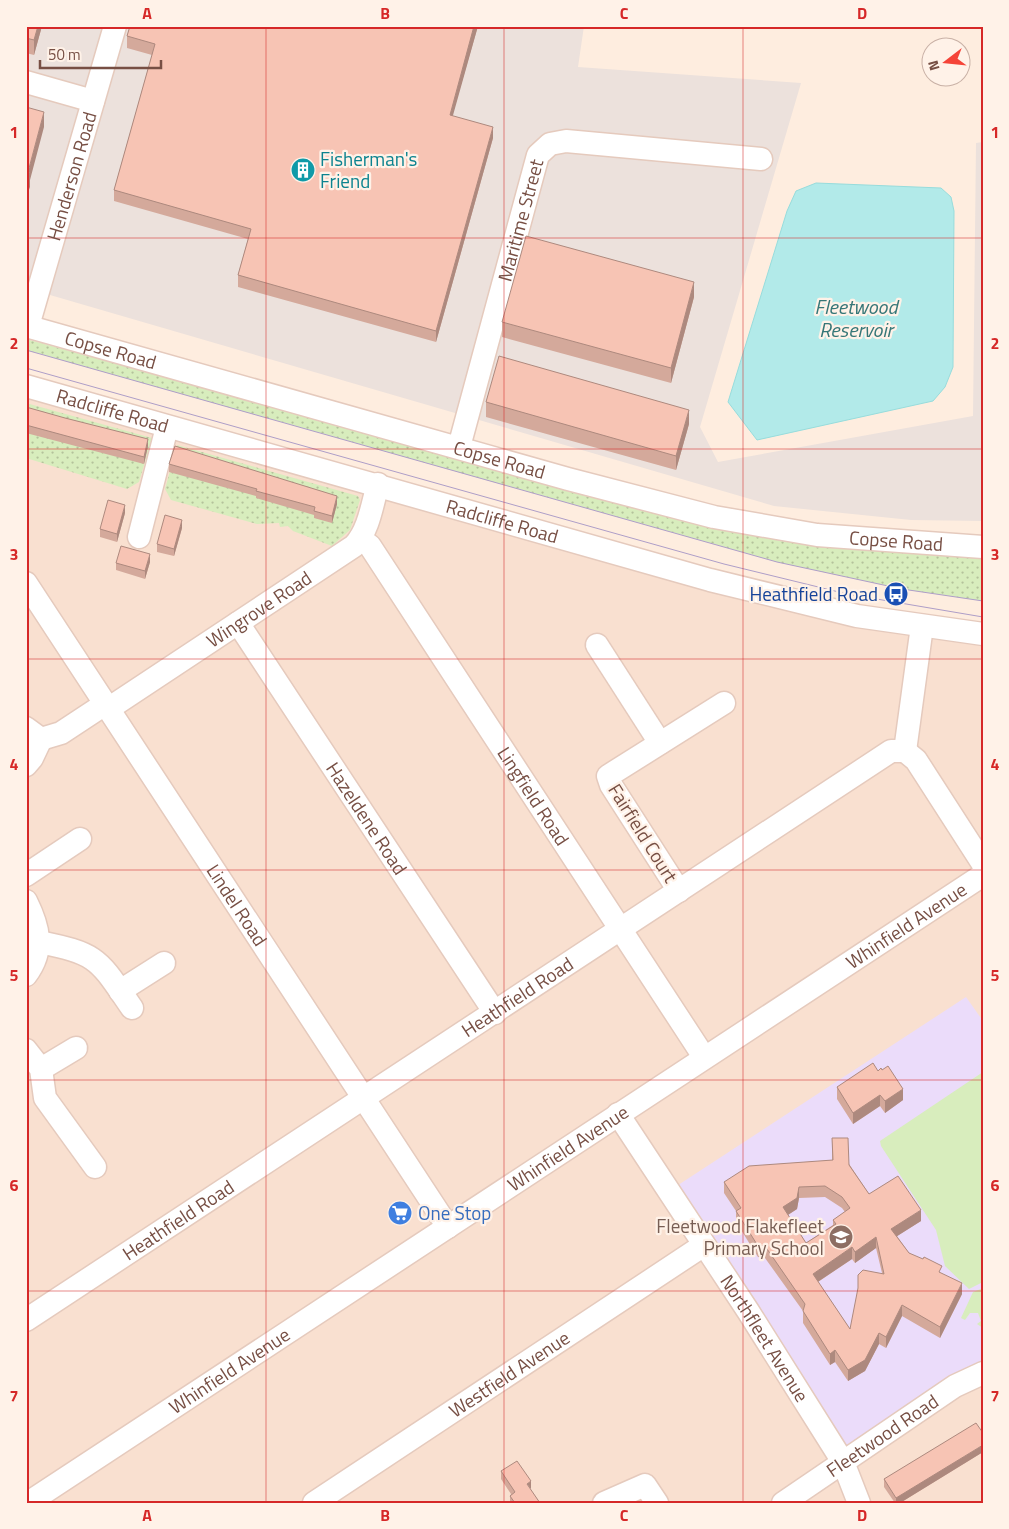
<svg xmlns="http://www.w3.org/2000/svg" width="1009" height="1529" viewBox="0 0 1009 1529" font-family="'Titillium Web',sans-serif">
	<defs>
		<pattern id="grass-dots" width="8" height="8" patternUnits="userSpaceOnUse" patternTransform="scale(1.25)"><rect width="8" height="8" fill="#d8edbd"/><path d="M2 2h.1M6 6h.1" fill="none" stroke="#b4c29b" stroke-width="1.8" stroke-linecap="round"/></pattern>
	</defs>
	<rect width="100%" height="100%" fill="#feeddf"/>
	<path fill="#f9e0d0" d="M26,386L922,626L983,634V1503H26Z"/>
	<path fill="#ece1dc" d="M26,26H584L578,67L801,83L700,427L718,462L973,416L976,143L983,142V521L911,520L774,506L26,288Z"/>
	<path fill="#ebdcfa" d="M966,997L983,1021V1373L843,1462L669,1191Z"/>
	<path fill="url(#grass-dots)" d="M26,339L346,426L826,545L939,555L983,551V601L902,589L777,562L26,350Z
		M26,403L152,438L139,482L127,489L26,458Z
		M177,445L358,496L360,500L350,530L332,546L293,531L288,526L280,527L279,523L257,524L171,500L165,489Z"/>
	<path fill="#d8edbd" d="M983,1072V1282L969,1289L945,1266L936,1230L881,1146L880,1141Z
		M983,1288V1328L977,1324L981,1321L978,1313H970L965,1320L961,1318L973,1292Z"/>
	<path fill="#b2eae9" stroke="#97dcdc" d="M816,183L941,188L951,197L954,211L953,367L945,387L933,401L757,440L728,402L787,211L796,191Z"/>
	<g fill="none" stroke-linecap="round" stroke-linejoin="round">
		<defs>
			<g id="minor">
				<path d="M26,82L93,101"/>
				<path id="s1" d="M26,326L568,479L714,517L817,535L983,547"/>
				<path id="s2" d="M28,326L115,26"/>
				<path id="s3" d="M26,386L710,580L857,616L983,634"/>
				<path id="s4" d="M459,447L538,155L550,144L566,141L761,159"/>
				<path d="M139,537L167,427"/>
				<path id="s5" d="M361,539L370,546L704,1057"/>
				<path id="s6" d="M26,583L448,1227"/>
				<path id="s7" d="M238,623L495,1013"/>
				<path d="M597,645L660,743"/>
				<path id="s8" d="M108,709L354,546C369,530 372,505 378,484"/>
				<path d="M26,728L41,739L32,758L26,765"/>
				<path d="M41,739L61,733L105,704"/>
				<path d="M905,751L916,760L983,864"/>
				<path d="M905,751L922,626"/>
				<path d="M26,875L80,839"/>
				<path d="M679,891L611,785L608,776L724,703"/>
				<path d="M26,901C39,927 45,950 26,975"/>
				<path d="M39,942C99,954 98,959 132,1008"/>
				<path d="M120,991L164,963"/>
				<path d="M26,1050L41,1069L45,1098L95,1167"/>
				<path d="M41,1069L76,1048"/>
				<path id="s9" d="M618,1114L748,1311L843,1462L859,1503"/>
				<path id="s10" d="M26,1320L891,751H905"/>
				<path id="s11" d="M28,1503L983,875"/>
				<path id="s12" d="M314,1503L704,1245"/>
				<path d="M604,1503L645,1485L657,1503"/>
				<path id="s13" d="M783,1503L955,1386L983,1373"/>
			</g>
		</defs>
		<use href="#minor" stroke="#e5cabd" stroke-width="25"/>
		<use href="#minor" stroke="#fff" stroke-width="22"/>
		<path stroke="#ae9ec8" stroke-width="1" d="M26,350L777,562L902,589L983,601
			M26,368L724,564L847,594L983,617"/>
	</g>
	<path fill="#d4a99b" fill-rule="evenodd" d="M26,26H42L34,55L26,53Z
		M130,26H478L452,116L493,138L436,342L238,287V275L248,239L114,201V190L152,55L127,48V36Z
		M694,297L671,383L502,337V322Z
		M486,402L689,424L676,470L486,417Z
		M26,407L148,446L144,464L26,433Z
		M169,464L337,504L332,523L314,518V515L256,498V496L169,472Z
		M125,513L117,542L100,537V529Z
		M182,528L174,556L157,552V544Z
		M150,562L145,579L116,570V563Z
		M882,1070L903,1100L885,1113L880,1106L853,1124L837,1099V1087L878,1071Z
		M832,1138L869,1194L921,1221L897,1236L909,1253L942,1274L962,1294L940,1338L902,1316L886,1348L879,1344L865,1371L848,1381L835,1362L830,1365L803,1323V1311L765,1258L758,1257L736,1222V1211L724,1193V1182L832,1160ZM825,1197L842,1208L845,1212L833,1220V1225L806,1243L788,1215L797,1209L799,1198ZM876,1248L882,1273L850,1329L818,1282L852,1259L855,1263Z
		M983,1452L900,1503H895L884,1487V1479Z
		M501,1471L530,1489L540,1503H510V1496L511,1494L501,1479Z"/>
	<path fill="#ad897e" d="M38,26H42L34,55V40Z
		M474,26H478L450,126V115Z
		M44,112V127L30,180V187L26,198V183L28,172Z
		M493,127V138L436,342V331Z
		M694,282V297L671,383V368Z
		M689,410V424L676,470V456Z
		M148,439V446L144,464V457Z
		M337,496V504L332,523V516Z
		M125,505V513L117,542V534Z
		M182,520V528L174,556V549Z
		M150,554V562L145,579V571Z
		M903,1089V1100L885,1113V1101Z
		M880,1095V1106L853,1124V1113Z
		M799,1187V1198L797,1209L783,1218V1207Z
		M921,1210V1221L891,1240V1229Z
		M876,1237V1248L855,1263V1252Z
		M852,1247V1259L813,1285V1274Z
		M962,1283V1294L940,1338V1327Z
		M902,1305V1316L886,1348V1337Z
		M879,1333V1344L865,1371L848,1381V1370Z
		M835,1350V1362L830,1365V1354Z
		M983,1445V1452L900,1503H896V1498Z
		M531,1481V1489L527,1484Z"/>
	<path fill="#f7c4b4" stroke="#ad897e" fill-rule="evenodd" d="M26,26H38L34,40L26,38Z
		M130,26H474L450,115L493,127L436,331L238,275L251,229L114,190L155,44L127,36Z
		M26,107L44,112L28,172H30L26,183Z
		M526,236L694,282L671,368L502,322Z
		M499,356L689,410L676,456L486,402Z
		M26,407L65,418L148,439L144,457L26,425Z
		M175,446L337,496L332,516L314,511L315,507L256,491L257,489L169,464Z
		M108,500L125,505L117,534L100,529Z
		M165,515L182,520L174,549L157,544Z
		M121,546L150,554L145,571L116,563Z
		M873,1063L878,1071L881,1068L882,1070L888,1066L903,1089L885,1101L880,1095L853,1113L837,1087Z
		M832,1138H848L849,1165L869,1194L898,1176L921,1210L891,1229L909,1253L923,1259L924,1257L942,1266L939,1272L962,1283L940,1327L902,1305L886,1337L879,1333L865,1360L848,1370L835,1350L830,1354L803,1311L805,1304L765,1246H758L736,1211L741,1208L724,1182L749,1166L833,1160ZM825,1186L842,1197L850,1208L833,1220L836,1224L806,1243L783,1207L797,1198L799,1187ZM876,1237L884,1274L863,1270L858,1275V1288L850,1329L813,1274L852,1247L855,1252Z
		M976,1423L983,1433V1445L896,1498L884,1479Z
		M517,1461L531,1481L527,1484L540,1503H515L510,1496L515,1492L501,1471Z"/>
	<path fill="none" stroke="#d62828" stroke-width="1" stroke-opacity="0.55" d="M266,26V1503M504,26V1503M743,26V1503M26,238H983M26,449H983M26,659H983M26,870H983M26,1080H983M26,1291H983"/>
	<defs>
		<symbol id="building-disc" viewBox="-11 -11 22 22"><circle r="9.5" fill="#0f9aa8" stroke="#fff2e8"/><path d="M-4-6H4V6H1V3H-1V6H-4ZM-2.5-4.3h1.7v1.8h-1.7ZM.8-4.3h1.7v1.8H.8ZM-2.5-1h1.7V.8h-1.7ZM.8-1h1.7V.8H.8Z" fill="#fff"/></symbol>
		<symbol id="bus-disc" viewBox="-11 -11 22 22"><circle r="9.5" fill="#1a4fb4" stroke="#fff2e8"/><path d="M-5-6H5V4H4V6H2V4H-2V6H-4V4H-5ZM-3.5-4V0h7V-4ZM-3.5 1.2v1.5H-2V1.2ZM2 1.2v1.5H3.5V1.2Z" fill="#fff"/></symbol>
		<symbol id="supermarket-disc" viewBox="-11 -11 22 22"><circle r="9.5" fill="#3f7fe0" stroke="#fff2e8"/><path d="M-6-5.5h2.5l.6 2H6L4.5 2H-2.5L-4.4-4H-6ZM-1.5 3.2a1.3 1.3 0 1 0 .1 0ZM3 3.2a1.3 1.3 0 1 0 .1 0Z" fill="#fff"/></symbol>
		<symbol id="school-disc" viewBox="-11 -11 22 22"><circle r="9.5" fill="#8d6e63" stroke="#fff2e8"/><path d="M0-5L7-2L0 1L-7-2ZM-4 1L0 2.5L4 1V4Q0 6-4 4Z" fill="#fff"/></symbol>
	</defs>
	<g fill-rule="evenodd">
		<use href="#building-disc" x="289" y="156" width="28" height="28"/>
		<use href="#bus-disc" x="882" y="580" width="28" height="28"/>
		<use href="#supermarket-disc" x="386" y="1199" width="28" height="28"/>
		<use href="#school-disc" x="827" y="1223" width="28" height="28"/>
	</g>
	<g text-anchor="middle" stroke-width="4.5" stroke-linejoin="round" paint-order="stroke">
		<g font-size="19" fill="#0d838f" stroke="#fff2e8" text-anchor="start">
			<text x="320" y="166">Fisherman's<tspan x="320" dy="22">Friend</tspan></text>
		</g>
		<g font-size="19" fill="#774f44" stroke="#fff2e8">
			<text dy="7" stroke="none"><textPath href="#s2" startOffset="156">Henderson Road</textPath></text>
			<text dy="7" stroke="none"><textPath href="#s4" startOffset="235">Maritime Street</textPath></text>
			<text dy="7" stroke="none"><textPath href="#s1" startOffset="88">Copse Road</textPath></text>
			<text dy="7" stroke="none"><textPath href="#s3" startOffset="90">Radcliffe Road</textPath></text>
			<text dy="7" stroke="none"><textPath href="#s1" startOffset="492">Copse Road</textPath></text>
			<text dy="7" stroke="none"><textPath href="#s3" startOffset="495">Radcliffe Road</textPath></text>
			<text dy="7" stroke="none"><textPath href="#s1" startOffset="898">Copse Road</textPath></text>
			<text dy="7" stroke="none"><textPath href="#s8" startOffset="181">Wingrove Road</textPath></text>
			<text dy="7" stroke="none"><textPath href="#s5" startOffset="310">Lingfield Road</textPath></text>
			<text dy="7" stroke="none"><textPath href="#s7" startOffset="234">Hazeldene Road</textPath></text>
			<text transform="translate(643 833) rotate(58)" y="7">Fairfield Court</text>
			<text dy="7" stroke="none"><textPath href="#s6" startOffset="385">Lindel Road</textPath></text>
			<text dy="7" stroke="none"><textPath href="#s11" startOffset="1051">Whinfield Avenue</textPath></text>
			<text dy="7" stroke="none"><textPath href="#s10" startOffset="588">Heathfield Road</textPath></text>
			<text dy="7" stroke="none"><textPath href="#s11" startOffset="646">Whinfield Avenue</textPath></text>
			<text dy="7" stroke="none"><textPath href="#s10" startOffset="182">Heathfield Road</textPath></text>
			<text dy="7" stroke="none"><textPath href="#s9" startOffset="268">Northfleet Avenue</textPath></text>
			<text dy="7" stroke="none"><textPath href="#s11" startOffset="241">Whinfield Avenue</textPath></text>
			<text dy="7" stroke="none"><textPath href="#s12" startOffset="234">Westfield Avenue</textPath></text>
			<text dy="7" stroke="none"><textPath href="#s13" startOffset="120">Fleetwood Road</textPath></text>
		</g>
		<g font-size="19" fill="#164399" stroke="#fff2e8" text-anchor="end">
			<text x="878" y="601">Heathfield Road</text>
		</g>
		<g font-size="19" fill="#366cbe" stroke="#fff2e8" text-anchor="start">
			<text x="418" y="1220">One Stop</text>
		</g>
		<g font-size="19" fill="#785e54" stroke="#fff2e8" text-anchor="end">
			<text x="824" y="1233">Fleetwood Flakefleet<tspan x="824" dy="22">Primary School</tspan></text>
		</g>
		<g font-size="20" font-style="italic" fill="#357677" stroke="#fff2e8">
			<text x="856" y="314">Fleetwood<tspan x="856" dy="23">Reservoir</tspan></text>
		</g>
	</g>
	<rect width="1009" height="1529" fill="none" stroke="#fff2e8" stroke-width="55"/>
	<g transform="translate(946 62) rotate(254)"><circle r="24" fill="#fff2e8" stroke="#c9b1a6"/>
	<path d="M0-4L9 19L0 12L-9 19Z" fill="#f54438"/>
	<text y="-8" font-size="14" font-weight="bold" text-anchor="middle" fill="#774f44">N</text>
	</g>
	<path d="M40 60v8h121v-8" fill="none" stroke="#774f44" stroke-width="2.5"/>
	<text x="48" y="60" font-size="15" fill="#774f44" stroke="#fff2e8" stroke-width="4" paint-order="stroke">50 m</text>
	<rect x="28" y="28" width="954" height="1474" fill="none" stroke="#d62828" stroke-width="2"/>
	<g font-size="16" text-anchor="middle" font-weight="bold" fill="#d62828">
		<text x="147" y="19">A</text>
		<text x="385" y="19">B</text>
		<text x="624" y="19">C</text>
		<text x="862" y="19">D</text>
		<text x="14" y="138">1</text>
		<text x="995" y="138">1</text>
		<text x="14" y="349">2</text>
		<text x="995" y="349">2</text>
		<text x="14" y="560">3</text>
		<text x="995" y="560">3</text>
		<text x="14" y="770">4</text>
		<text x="995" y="770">4</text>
		<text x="14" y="981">5</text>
		<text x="995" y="981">5</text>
		<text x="14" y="1191">6</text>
		<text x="995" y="1191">6</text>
		<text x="14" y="1402">7</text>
		<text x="995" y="1402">7</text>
		<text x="147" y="1521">A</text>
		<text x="385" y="1521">B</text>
		<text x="624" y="1521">C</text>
		<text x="862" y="1521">D</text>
	</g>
</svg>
